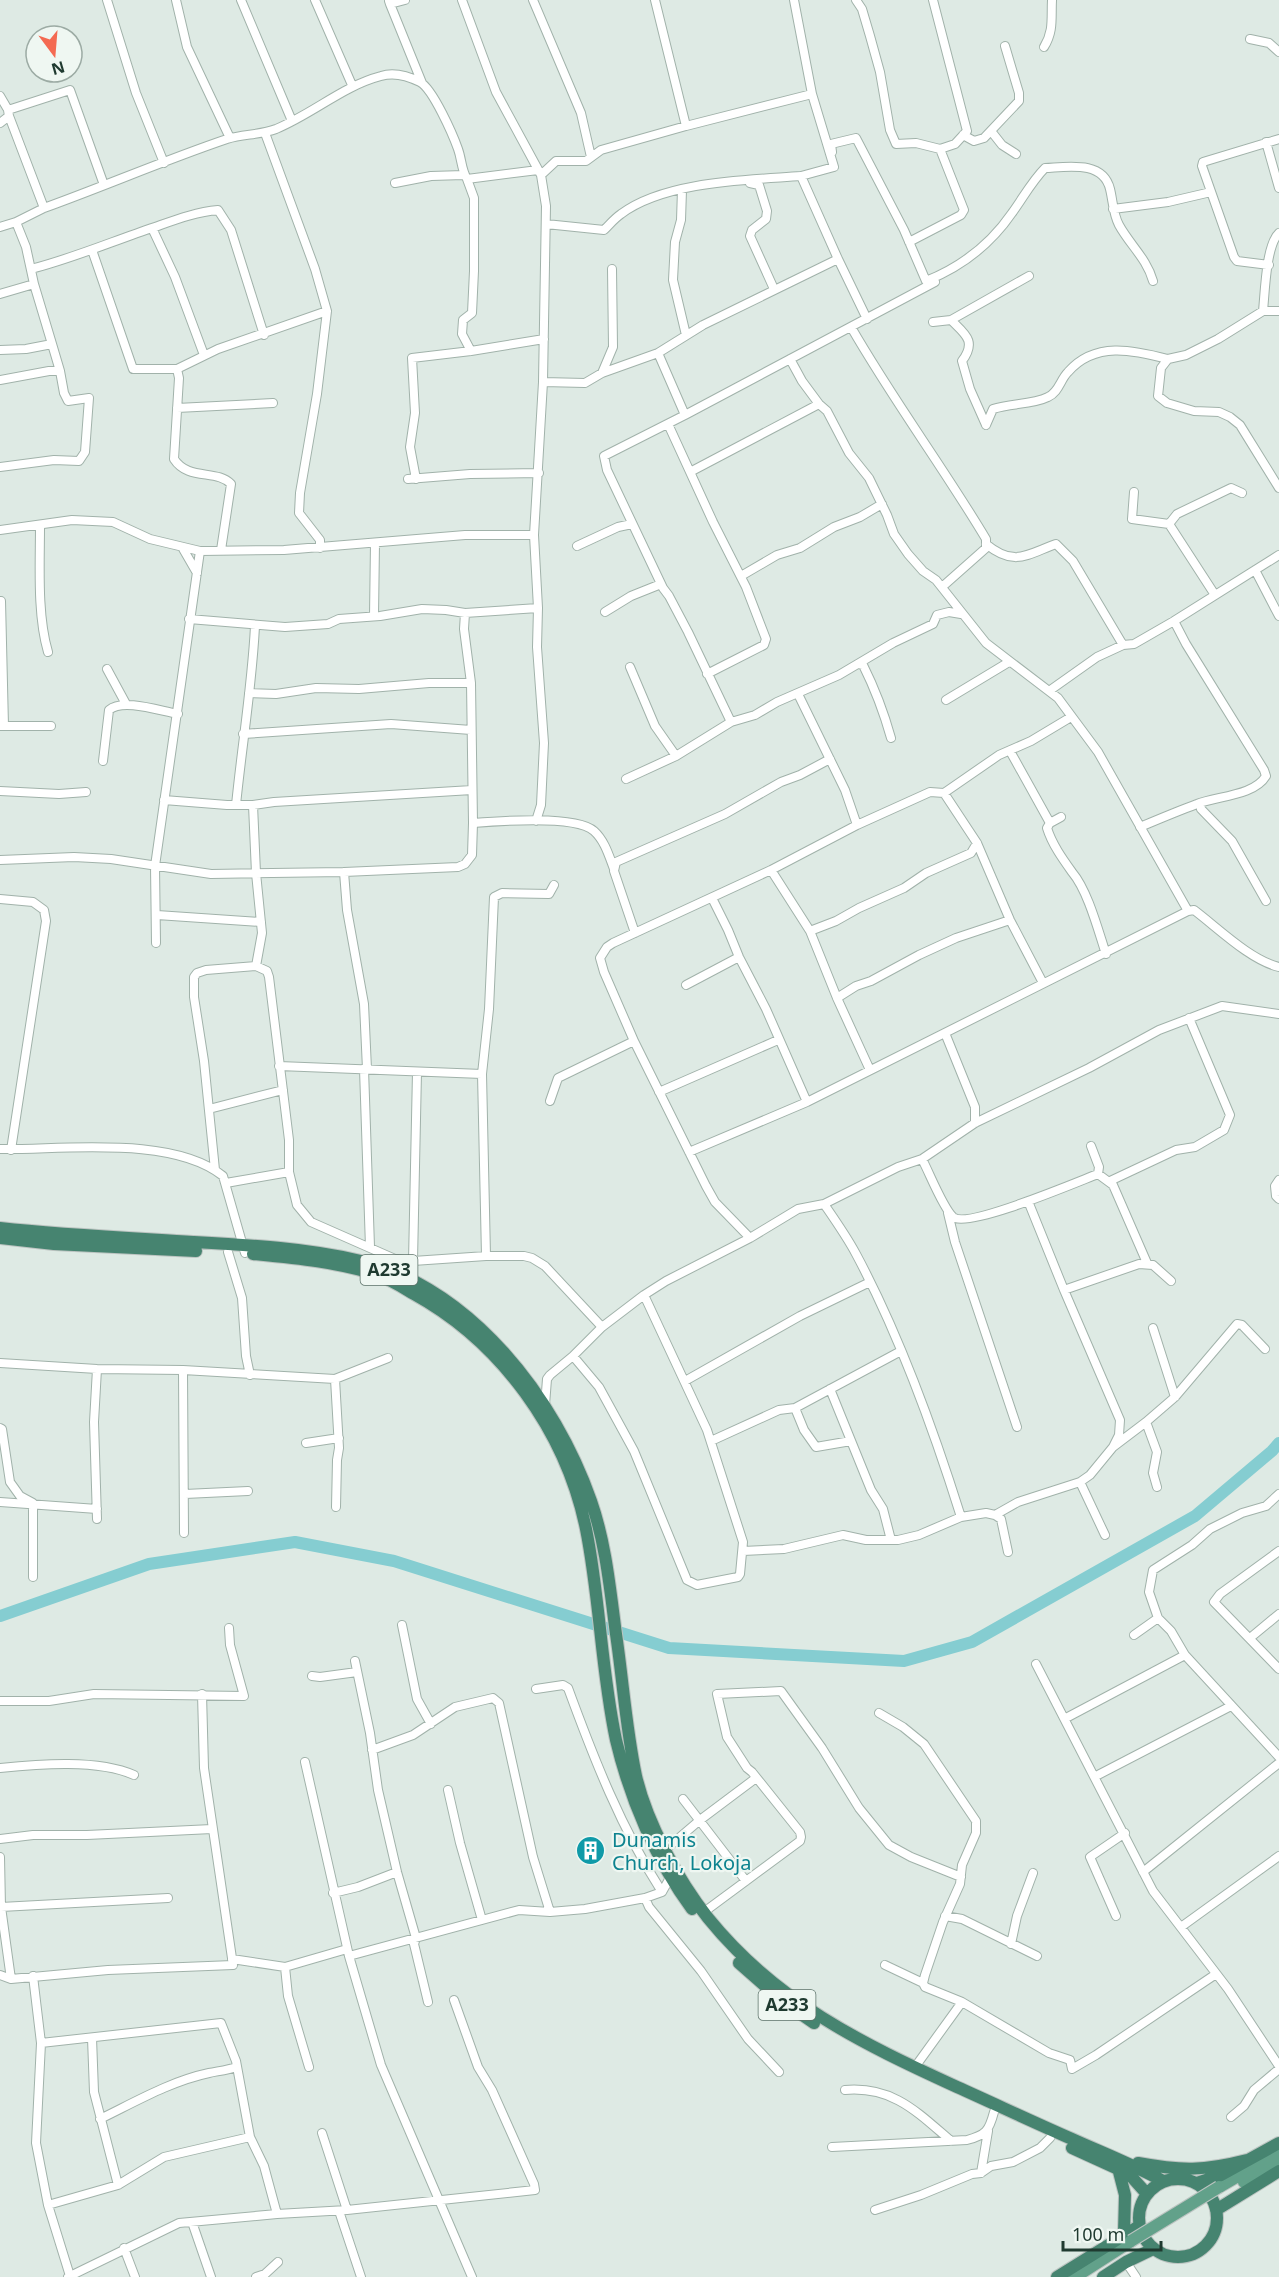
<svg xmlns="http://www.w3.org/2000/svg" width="1279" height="2277" viewBox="0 0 1279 2277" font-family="'Noto Sans',sans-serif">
	<rect width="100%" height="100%" fill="#deeae4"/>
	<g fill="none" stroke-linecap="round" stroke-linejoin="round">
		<path stroke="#85cdd1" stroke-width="12" d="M0,1616L149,1564L295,1542L394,1561L669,1648L904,1661L972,1642L1195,1516L1272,1451L1279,1443"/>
		<defs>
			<path id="minor" d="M107,0L136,93L164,163
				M176,0L187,47L230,138
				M241,0L292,121
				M315,0L352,85
				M462,0L496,92L541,175L546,206L543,382L534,535L538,608L537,647L544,743L541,805L536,821
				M533,0L581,113L591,157
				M655,0L686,126
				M794,0L812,94
				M856,0L862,9L870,36L880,72L890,130L896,144L916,143L940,149L955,144L967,131L933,0
				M389,1L390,4L405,0
				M390,4L422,83
				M1250,39L1269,43L1279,52
				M1044,47C1054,31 1051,18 1052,0
				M0,96L7,108
				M9,116L44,208
				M0,123L9,116L8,110L70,90L104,185
				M991,131L1002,145L1016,154
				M265,133L315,269L327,311L317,394L300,493L299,513L320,540V548
				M963,135L974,141L984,138L1019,101V93L1005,46
				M1266,142L1279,188
				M832,152L831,144L856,138L904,230L926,281C961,267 990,245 1012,213C1023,198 1032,181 1045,168C1067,167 1103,160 1110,189C1113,201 1113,214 1119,225C1130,245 1147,259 1153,281
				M541,175L556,161H586L601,150L686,126L812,94L834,167L801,176L838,259L703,325L658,353L602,373L585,383L543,382
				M467,179L474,198V271L472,313L463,320L462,334L471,351
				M395,183L431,176L464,175
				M750,183L759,185L767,211L766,219L752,230L750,236L774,289
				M682,190L681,220L675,242L673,280L686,335
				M1113,209L1168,202L1211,192
				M546,224L604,230C610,224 615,218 621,214C665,181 748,180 801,176
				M0,227L16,222L44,208C105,186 165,160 227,139C243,134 260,135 276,129C314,113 343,86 381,76C394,72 408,76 420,82C433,89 453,135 458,149C462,160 461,169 467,179L538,170
				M152,228L175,277L204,355
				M909,242L961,215L964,210L940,149
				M92,250L133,369H177L218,349L327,311
				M838,259L867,319
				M1269,265L1237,261L1234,257L1202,166L1203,162L1279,139
				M31,269C74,258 113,241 155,227C175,220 196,212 218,210L231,230L264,335
				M0,294L34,284
				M1263,311C1265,292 1266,245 1279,233
				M1279,311H1263L1218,339L1186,355L1168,359L1161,368L1158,396L1167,403L1194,411L1219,412L1230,417L1240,425L1279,488
				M951,320C965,334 977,341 962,361L970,389L986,425
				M933,322L951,320L1029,276
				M851,327C893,400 943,467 986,539V548L942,587
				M0,350L26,349L52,344L34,284L26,247L16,222
				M658,353L685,415L604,456L607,470L663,588L669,596L688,632L731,722
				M790,359L802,381L819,404L827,411L849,453L869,478L887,515L894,534L908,554L923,571L936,580L986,643L1058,698L1098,752L1188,911L1194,910C1218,928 1250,960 1279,967
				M177,369L179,378L174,459C188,481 217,469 231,484L221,550
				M602,373L613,347L612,269
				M0,380L49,371H60L52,344
				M177,408L273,403
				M685,415L935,282
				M668,424L713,522L746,587L766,639L764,645L707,674
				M986,425L993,409C1010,403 1032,405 1048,397C1059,392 1060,380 1068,372C1095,341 1133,350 1168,359
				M0,467L54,460L79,461L85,452L89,398L68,401L64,393L60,371
				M690,472L819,404
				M408,479L470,474L539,473
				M416,479L410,447L415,413L412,358L471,351L544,339
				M1134,492L1132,519L1169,524L1215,595
				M1169,524L1177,514L1231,488L1242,493
				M40,526C40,565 37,615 48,652
				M0,530L72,520L113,522L150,539L200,551L284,550L465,535H534
				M986,544C1014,567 1026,555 1056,544L1073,561L1123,645
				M577,546L618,527L632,524
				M182,547L197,573
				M1255,570L1279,616
				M741,576L777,555L800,548L834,527L860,517L882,504
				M1,601L4,726
				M605,612L631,596L661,584
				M374,616L375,543
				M189,619L285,627L328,624L339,619L380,616L422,609L446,610L465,613L538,608
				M1174,621L1279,555
				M859,664L863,665C875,689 884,713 891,738
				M630,667L655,726L676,756
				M107,669L126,704
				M1049,691L1097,657L1123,645L1134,644L1174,621L1186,644L1264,770L1266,776C1254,796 1217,796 1197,804C1178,811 1159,819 1140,827
				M249,693L276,694L316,688L359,689L429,683H471
				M798,694L845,790L857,825
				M946,700L1009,662
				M1,726H51
				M243,734L391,724L471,730
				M1010,751L1050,823
				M103,761L109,710C123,698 160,711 178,714
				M626,779L676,756L731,722L755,715L777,702L839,675L893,643L933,624L937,615L949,612L961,614
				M0,791L59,794L86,792
				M944,793L977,843L1010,920L1043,983
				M164,800L227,805H253L274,802L472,790
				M1200,803L1201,809L1232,841L1266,901
				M236,805C242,745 252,686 255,626
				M253,805L256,873L262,933L256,966
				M1061,817L1050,823L1047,828C1052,844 1062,858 1072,872C1088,891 1098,930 1106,954
				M473,823C499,821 576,815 594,831C605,841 609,856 614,869
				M0,860L74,857L111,859L211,874L344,872L458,867L465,864L472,855L473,823L471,683L464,629L465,613
				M771,870L810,931L837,998L870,1070
				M344,872L347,910L364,1004L367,1069
				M712,898L728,930L739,957L766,1009L807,1102
				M0,899L33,902L44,910L46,921L11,1150
				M157,915L261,922
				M810,931L836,921L859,908L904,888L926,873L971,853L977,843
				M635,933L614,871L616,862L725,814L781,782L800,775L830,759
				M156,943L155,866L200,551
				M686,985L739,957
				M837,998L856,986L871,981L919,955L956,938L1010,920
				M945,1033L975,1107V1123
				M279,1066L482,1074
				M364,1069L370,1247
				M659,1092L778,1040
				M550,1101L558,1078L634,1041
				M209,1109L283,1090
				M0,1149C63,1150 172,1135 223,1176L245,1253
				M689,1152L807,1102L1188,911
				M922,1159C929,1172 943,1208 953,1217C967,1229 1077,1182 1098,1174L1099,1167L1091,1146
				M215,1170L204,1061L194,997V977L197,973L206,970L256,966L267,971L269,977L289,1140V1172L297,1205L311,1222L395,1259L413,1261L486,1256H524L532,1258L545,1266L602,1327
				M1098,1174L1113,1185L1147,1263
				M1279,1180L1275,1186L1276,1196L1279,1199
				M1110,1181L1176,1150L1195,1147L1224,1130L1230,1115L1189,1018
				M226,1183L289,1172
				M1028,1201L1064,1290L1120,1420L1119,1435L1113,1447
				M948,1213L955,1242L1017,1427
				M750,1238L715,1202L706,1186L634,1041L604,972L600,958L607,947L613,943L771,870L857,825L930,792L944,793L999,755L1031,741L1071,717
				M228,1252L242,1298L246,1356L250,1375
				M486,1256L482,1074L489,1009L494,897L502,893L549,894L554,885
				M413,1261L417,1072
				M1064,1290L1139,1264L1153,1265L1171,1281
				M1153,1328L1175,1397
				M573,1356L599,1387L634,1451L687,1580L697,1585L738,1577L740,1574L743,1542L707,1430L644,1295
				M0,1363L97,1369L183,1370L335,1379L388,1358
				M97,1369L94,1422L97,1519
				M183,1370L184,1533
				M335,1379L339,1448L337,1460L336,1507
				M685,1381L800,1316L870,1282
				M830,1389L871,1490L883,1509L891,1540
				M545,1405L547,1379L550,1375L573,1356L602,1327L644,1295L666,1281L750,1238L798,1209L824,1204L898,1167L922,1159L975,1123L1089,1068L1159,1030L1222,1006L1279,1014
				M795,1408L804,1430L816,1447L851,1441
				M0,1428L2,1429L10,1482L20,1496L33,1503V1577
				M711,1441L779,1410L795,1408L901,1351
				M306,1443L339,1438
				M1080,1482L1105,1535
				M1157,1487L1153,1473L1157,1452L1146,1422L1175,1397L1237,1324L1242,1325L1265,1349
				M185,1494L248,1491
				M0,1502L97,1509
				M995,1515L1001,1519L1008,1552
				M961,1517L986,1513L995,1515L1018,1502L1080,1482L1090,1475L1113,1447L1146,1422
				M743,1551L784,1549L843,1535L866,1540H898L919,1535L961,1517C934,1431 899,1334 856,1254C847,1237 835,1220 824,1204
				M1279,1551L1220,1594L1214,1602L1279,1669
				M1158,1618L1149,1592L1153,1570L1192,1545L1210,1529L1242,1513L1266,1506L1279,1494
				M402,1625L417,1699L431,1724
				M1134,1635L1158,1618L1171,1631L1185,1655L1279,1757
				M1250,1638L1279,1614
				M355,1661L370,1733L378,1790L397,1872L416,1938L414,1944L428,2002
				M1036,1664L1153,1891L1228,1989L1279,2066
				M312,1676L320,1677L357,1672
				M536,1689L563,1685L568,1688C594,1759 621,1828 662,1892
				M0,1701H49L94,1694L244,1696L230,1645L229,1628
				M879,1713L903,1727L924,1744L976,1821V1833L962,1865L960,1884L943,1922L925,1975L923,1983L925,1987L962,2002L1049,2053L1070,2060L1072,2069L1096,2055L1216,1974
				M1066,1718L1185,1655
				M372,1750L413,1735L455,1707L493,1698L499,1703L533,1857L550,1912
				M305,1762L349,1956
				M0,1768C39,1764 98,1759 134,1775
				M1096,1776L1231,1706
				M448,1790L460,1843L482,1920
				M683,1799L746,1881
				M0,1839L33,1835H87L212,1829
				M666,1849L700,1820L756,1778
				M0,1857L1,1907L11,1979
				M1143,1872L1279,1763
				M333,1893L358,1887L397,1872
				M645,1898L649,1907L701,1971L748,2039L779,2072
				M1,1907L168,1898
				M704,1912L800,1841L801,1837L800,1832L752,1772L747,1768L727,1737L717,1694L781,1691L822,1748L859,1808L889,1845L911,1857L961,1877
				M945,1916L962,1919L1037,1956
				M1116,1916L1090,1857L1125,1833
				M1181,1927L1279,1856
				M1011,1944L1017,1916L1033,1873
				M232,1959L285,1967L347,1949
				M885,1965L923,1983
				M285,1967L288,1996L309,2067
				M0,1975L11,1979L108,1970L233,1965L204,1768L202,1694
				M33,1976L41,2043L36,2143L48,2205L70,2276
				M92,2038L94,2092L118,2185
				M41,2043L221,2023L236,2061L250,2137L264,2166L277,2214
				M915,2067L962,2002
				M845,2090C893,2086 917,2112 951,2141
				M1231,2117L1244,2106L1254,2090L1279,2069
				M100,2119C135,2102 171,2081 209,2073C219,2071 228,2070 237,2067
				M322,2133L347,2210
				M832,2147L967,2140C986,2135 989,2131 994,2112
				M981,2173L988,2131
				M48,2205L118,2185L164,2157L250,2137
				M875,2210L921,2195L972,2174L981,2173L991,2166L1013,2162L1040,2148L1050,2138
				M339,2211L361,2277
				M192,2222L211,2277
				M124,2248L135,2277
				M1126,2262L1136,2277
				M68,2277L179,2223L277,2214L347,2210L535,2190L534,2184L492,2090L478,2067L454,2000
				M256,2277L265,2274L278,2262
				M472,2277L381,2065L349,1956L519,1910L550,1912L585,1909L645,1898L662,1892L671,1876"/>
			<path id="primary" d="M1244,2182L1279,2161
				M1219,2187L1279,2152
				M1075,2277L1131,2241"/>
			<path id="trunk" d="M0,1228C64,1235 129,1238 193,1242C249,1245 306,1248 361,1261C472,1289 555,1398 591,1501C606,1544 610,1589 616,1634C623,1681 626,1729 636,1776C647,1823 678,1880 708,1918C776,2002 861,2043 957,2087C995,2104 1033,2122 1072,2139C1103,2153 1134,2165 1163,2181
				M0,1238L54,1244L196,1251
				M253,1254C294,1258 338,1262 378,1275C391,1280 402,1287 414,1294C501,1342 566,1431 586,1529C600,1598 601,1670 616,1740C630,1799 656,1860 692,1909
				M739,1963L781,2000L814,2023
				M1072,2148L1129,2174L1147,2194
				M1138,2163C1181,2171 1204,2171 1247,2160
				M1118,2168L1125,2195L1124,2233
				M1139 2218a39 39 0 1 1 78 0a39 39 0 1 1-78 0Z
				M1197,2183L1221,2175L1279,2143
				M1216,2210L1279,2171
				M1057,2277L1139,2226
				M1103,2277L1126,2262L1153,2249"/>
		</defs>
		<use href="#minor" stroke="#a1b2aa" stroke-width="10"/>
		<use href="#primary" stroke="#bcc4c1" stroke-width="14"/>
		<use href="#trunk" stroke="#bcc4c1" stroke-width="14"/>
		<use href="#minor" stroke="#fff" stroke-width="8"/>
		<use href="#primary" stroke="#62a18a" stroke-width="12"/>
		<use href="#trunk" stroke="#468470" stroke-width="12"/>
		<defs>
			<path id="primary-bridge" d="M1131,2241L1219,2187"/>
		</defs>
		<use href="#primary-bridge" stroke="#bcc4c1" stroke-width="14" stroke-linecap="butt"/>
		<use href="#primary-bridge" stroke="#62a18a" stroke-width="12"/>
	</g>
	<defs>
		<symbol id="building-disc" viewBox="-11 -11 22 22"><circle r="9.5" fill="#0f9aa8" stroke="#eff7f2"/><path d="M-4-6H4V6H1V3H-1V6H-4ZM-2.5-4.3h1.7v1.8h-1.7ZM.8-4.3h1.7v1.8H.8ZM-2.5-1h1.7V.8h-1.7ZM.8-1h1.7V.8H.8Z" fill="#fff"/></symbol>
	</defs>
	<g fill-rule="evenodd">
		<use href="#building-disc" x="574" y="1834" width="33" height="33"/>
	</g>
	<g text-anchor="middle" stroke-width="4.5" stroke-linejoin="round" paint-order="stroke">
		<g fill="#eff7f2" stroke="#5d736a" stroke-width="1.5">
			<rect x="360.5" y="1255" width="57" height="30" rx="4.5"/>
			<rect x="758.5" y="1990" width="57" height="30" rx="4.5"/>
		</g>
		<g font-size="18" font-weight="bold" fill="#1f3a30">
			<text x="389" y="1276">A233</text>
			<text x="787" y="2011">A233</text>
		</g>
		<g font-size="20" fill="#0d838f" stroke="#eff7f2" text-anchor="start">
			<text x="612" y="1847">Dunamis<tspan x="612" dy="23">Church, Lokoja</tspan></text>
		</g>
	</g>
	<g transform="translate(54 54) rotate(164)"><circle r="28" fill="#eff7f2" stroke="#9caba4" stroke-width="1.5"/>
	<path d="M0-4.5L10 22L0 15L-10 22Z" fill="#f46a52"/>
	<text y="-9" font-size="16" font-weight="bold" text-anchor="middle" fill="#1f3a30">N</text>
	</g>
	<path d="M1063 2241v9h98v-9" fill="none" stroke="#1f3a30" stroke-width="3"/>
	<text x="1072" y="2241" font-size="18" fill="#1f3a30" stroke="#eff7f2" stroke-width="4.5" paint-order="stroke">100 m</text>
</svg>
